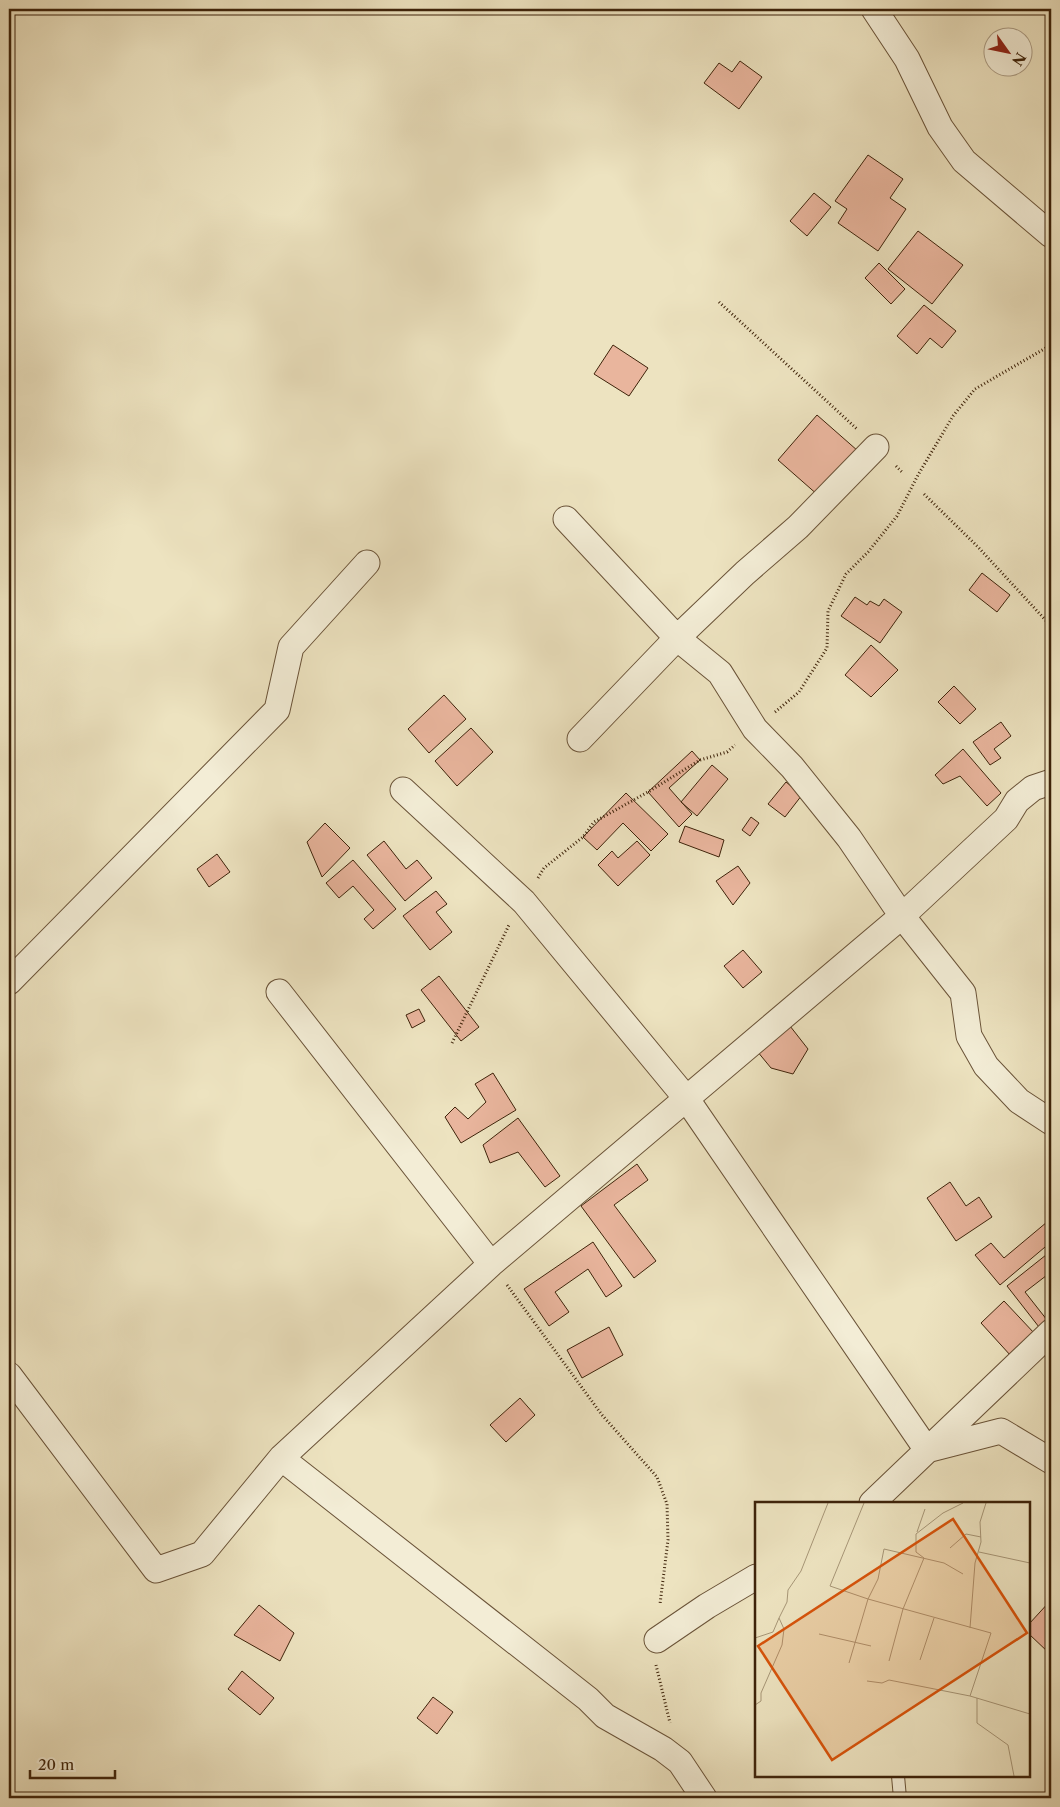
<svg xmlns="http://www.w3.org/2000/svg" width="1060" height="1807" viewBox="0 0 1060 1807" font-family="'Libre Caslon Text',serif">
	<rect width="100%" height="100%" fill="#ede3c0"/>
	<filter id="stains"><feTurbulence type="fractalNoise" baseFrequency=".004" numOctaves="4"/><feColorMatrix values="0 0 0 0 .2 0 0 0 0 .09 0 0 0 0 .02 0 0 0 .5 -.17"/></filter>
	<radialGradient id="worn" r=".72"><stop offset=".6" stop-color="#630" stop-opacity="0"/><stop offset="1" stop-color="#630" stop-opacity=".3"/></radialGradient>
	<path fill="#e9b59d" stroke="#3e230a" d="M740,61L762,77L739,109L704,83L719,63L732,72Z
		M868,155L903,179L890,198L906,209L878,251L838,223L847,209L835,201Z
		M814,193L831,207L807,236L790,221Z
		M918,231L963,265L932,304L888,269Z
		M879,263L905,289L891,304L865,278Z
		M924,305L956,331L942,348L930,338L917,354L897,336Z
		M613,345L648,368L629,396L594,374Z
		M817,415L858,451L819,496L778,460Z
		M982,573L1010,595L997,612L969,590Z
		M855,597L867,605L870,601L879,606L884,599L902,612L880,643L841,616Z
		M871,645L898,670L871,697L845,675Z
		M954,686L976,709L960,724L938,702Z
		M444,695L466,719L429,753L408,729Z
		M1001,722L1011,736L994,749L1001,758L990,765L973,742Z
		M471,728L493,752L457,786L435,761Z
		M963,749L1001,793L987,806L960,776L943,784L935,775Z
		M692,751L700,760L669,788L692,814L679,827L648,792Z
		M712,765L728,779L697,816L681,802Z
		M786,782L802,795L785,817L768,804Z
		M626,793L668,834L651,851L623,823L597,850L583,837Z
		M751,817L759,823L750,836L742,830Z
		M325,823L350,848L322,877L307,842Z
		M685,826L724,840L719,857L679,842Z
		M384,841L406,869L417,860L432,878L405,901L367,855Z
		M637,841L650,855L618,886L598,865L612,851L618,858Z
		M217,854L230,872L209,887L197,869Z
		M353,860L396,909L373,929L364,919L374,910L353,886L339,898L326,883Z
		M738,866L750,883L733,905L716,881Z
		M436,891L447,904L436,912L452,932L430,950L403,916Z
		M743,950L762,972L743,988L724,966Z
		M439,976L479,1027L461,1041L421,990Z
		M419,1009L425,1021L412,1028L406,1015Z
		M790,1026L808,1049L793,1074L771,1068L757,1051Z
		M493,1073L516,1110L461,1143L445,1117L455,1107L468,1119L486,1102L475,1084Z
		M518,1118L560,1176L545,1187L518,1152L490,1163L483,1145Z
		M637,1164L648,1180L614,1205L656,1261L634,1278L581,1206Z
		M950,1182L966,1206L979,1197L992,1217L956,1241L927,1198Z
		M1047,1222L1051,1235V1242L1000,1285L975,1255L991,1243L1004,1258Z
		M593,1242L622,1286L606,1297L588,1269L555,1292L569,1312L549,1326L524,1289Z
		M1051,1251V1272L1025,1292L1051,1325L1046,1336L1007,1286Z
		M1004,1301L1035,1334L1011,1356L981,1323Z
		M1051,1307V1317L1046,1312Z
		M609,1327L623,1355L582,1378L567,1350Z
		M520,1398L535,1415L506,1442L490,1425Z
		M1051,1600V1651L1049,1653L1029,1634V1624Z
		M259,1605L294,1633L280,1661L234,1635Z
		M242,1671L274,1698L260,1715L228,1689Z
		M433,1697L453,1712L437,1734L417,1718Z"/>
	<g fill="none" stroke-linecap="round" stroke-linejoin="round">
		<defs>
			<path id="service" d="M898,1776L900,1798"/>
			<path id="minor" d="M874,9L907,59L940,127L964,161L1051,235
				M580,739L677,638L745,573L798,527L876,447
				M1051,782L1033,788L1017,801L1006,819L902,916L963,993L969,1036L986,1066L1019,1101L1051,1122
				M403,790L524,902L686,1098L927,1450L1001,1431L1051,1461
				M9,982L277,710L291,647L367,563
				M279,992L491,1264
				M9,1375L156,1570L202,1554L281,1458L491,1264L902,916L849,838L792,767L755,729L720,673L677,638L566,519
				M281,1458L588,1699L605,1716L663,1749L680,1762L704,1798
				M872,1503L1051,1332
				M657,1640L707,1606L756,1577"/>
		</defs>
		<use href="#service" stroke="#6a5338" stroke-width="14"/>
		<use href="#minor" stroke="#6a5338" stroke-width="27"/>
		<path stroke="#3e230a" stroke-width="3" stroke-dasharray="1 2.5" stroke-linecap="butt" d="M719,302L857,429
			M896,466L903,473
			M924,494L978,547L1051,626
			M775,712L799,692L827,648L828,611L846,574L868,552L897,516L918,475L953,416L975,389L1051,345
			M538,878L544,868L583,837L594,822L648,792L700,760L727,752L735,745
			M452,1043L509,925
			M507,1285L602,1415L657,1477L667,1504L668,1540L660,1604
			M656,1665L670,1723"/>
		<use href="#service" stroke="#f3edd6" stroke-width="12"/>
		<use href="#minor" stroke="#f3edd6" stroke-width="25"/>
	</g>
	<g transform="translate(755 1502)">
		<rect width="275" height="275" fill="#ede3c0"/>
		<path fill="none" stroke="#a79677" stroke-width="1" d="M109,1L75,84L113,97L123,77L129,47L189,61L208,72M162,30L170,7M195,46L211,32L226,35M224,50L275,61M215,126L220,61L226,40L225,20L231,1M64,132L116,144M0,136L18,130L24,116M165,158L179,116M134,159L148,107L169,56L161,50V32L188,11L208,1M94,161L113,97L236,131L215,194L134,178L127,181L112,179M215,194L275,212M222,196V221L253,243L259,274M0,203L6,199V191L27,143L29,127L24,116L32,100L33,88L46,69L73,1"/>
		<path fill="#d7540c" fill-opacity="0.15" stroke="#d7540c" stroke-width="2.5" d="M198,17L272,131L77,258L3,144Z"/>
		<rect width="275" height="275" fill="none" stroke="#3e230a" stroke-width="2.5"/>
	</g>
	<rect width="1060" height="1807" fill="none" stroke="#ede3c0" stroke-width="30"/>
	<rect x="10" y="10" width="1040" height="1787" fill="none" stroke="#3e230a" stroke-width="2.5"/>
	<rect x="15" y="15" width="1030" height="1777" fill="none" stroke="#3e230a"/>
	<g transform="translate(1008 52) rotate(123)"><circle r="24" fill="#f3edd6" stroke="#ab9c84"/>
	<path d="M0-4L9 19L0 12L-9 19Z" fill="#8f2418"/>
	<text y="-8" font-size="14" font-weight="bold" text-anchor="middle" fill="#3e230a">N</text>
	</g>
	<path d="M30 1770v8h85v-8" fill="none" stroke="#3e230a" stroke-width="2.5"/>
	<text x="38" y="1770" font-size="15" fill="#3e230a" stroke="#f3edd6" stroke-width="4" paint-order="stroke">20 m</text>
	<rect width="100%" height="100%" filter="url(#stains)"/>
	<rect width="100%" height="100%" fill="url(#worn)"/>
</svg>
